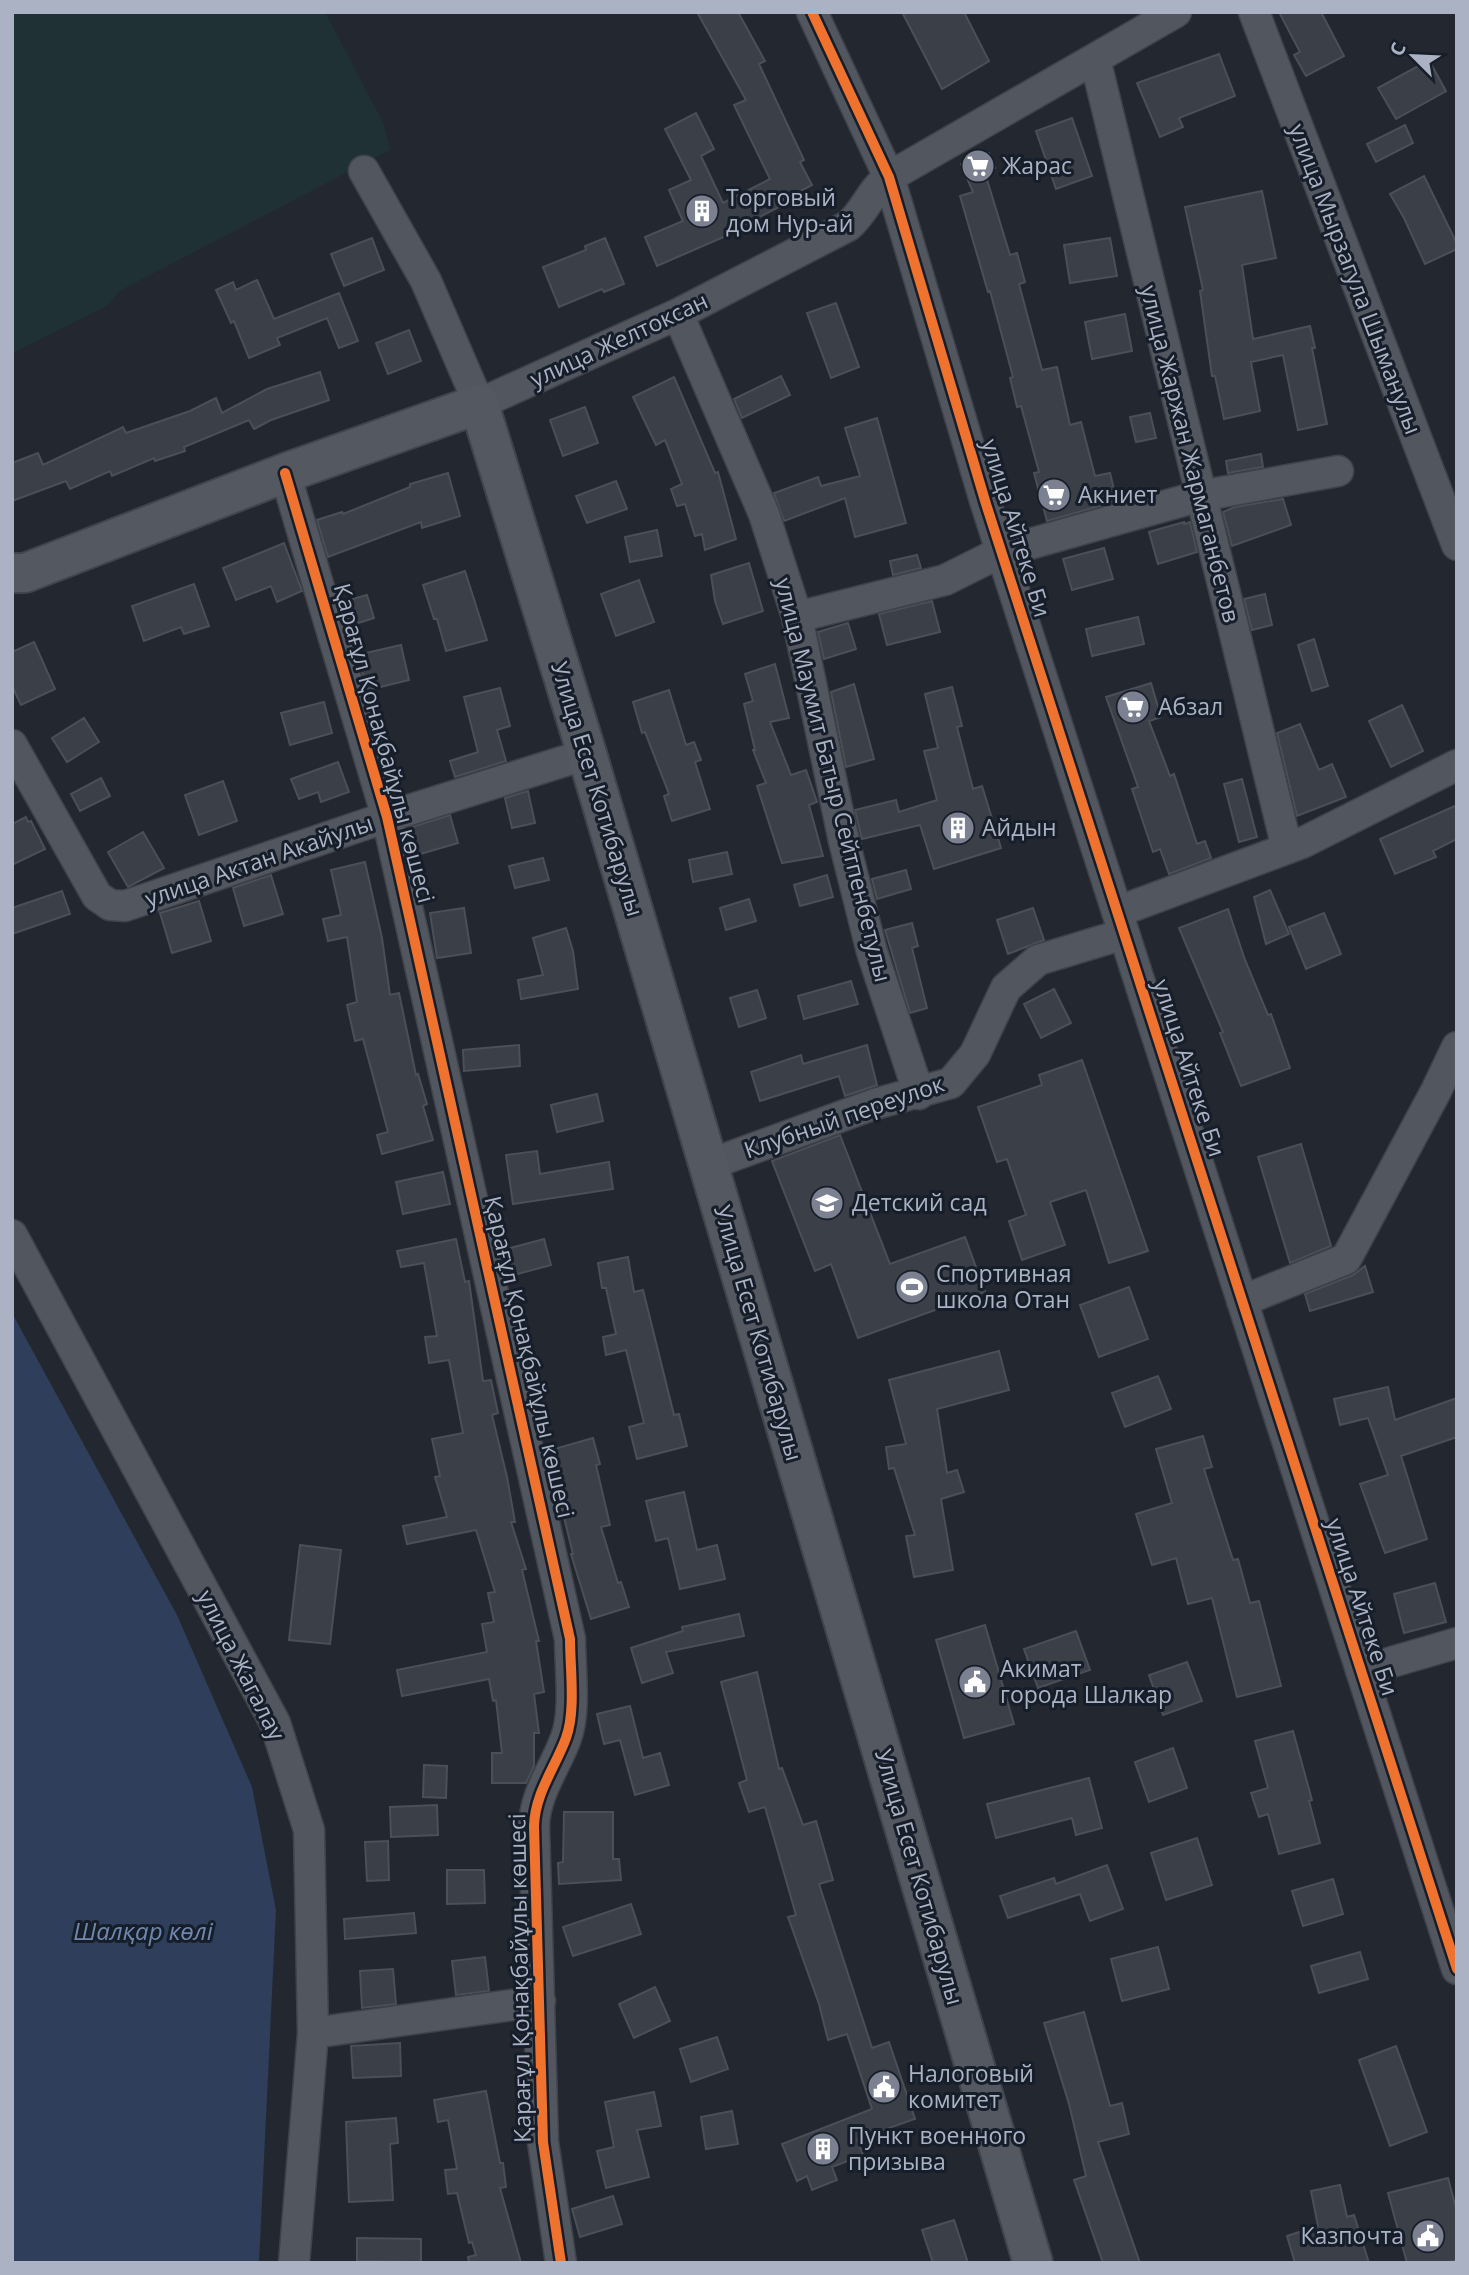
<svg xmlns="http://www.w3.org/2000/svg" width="1469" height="2275" viewBox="0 0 1469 2275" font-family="'Open Sans',sans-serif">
	<rect width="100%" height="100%" fill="#232730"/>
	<path fill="#203136" d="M12,12H325L384,125L390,150L121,290L106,306L12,353Z"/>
	<path fill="#2e3e5b" d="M12,1313L177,1615L252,1787L276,1910L259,2263H12Z"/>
	<path fill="#3b3f47" stroke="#4a4f58" stroke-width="2" d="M697,12H738L765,61L759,64L804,160L800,162L812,185L781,201L783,205L734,230L735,232L657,266L645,237L683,221L669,190L691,180L665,129L696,113L714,149L701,156L723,203L770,179L734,105L746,100Z
		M902,12H964L989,61L942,89Z
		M1279,12H1321L1344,56L1306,76L1294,55L1300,52Z
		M1219,54L1235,96L1179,118L1183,127L1160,137L1137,83Z
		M1429,60L1446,91L1396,119L1378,88Z
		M1072,118L1092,176L1056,189L1036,131Z
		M1405,125L1413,143L1376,162L1367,144Z
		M989,153L995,168L985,173L1010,255L1017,253L1025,282L1019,284L1042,370L1057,367L1070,425L1081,422L1095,476L1110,473L1117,501L1047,521L1034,473L1039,472L1021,406L1017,407L1010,378L1013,377L990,291L988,292L960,196L973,192L961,164Z
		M1424,176L1457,244V249L1425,264L1404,218L1390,194Z
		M1262,191L1276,258L1242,265L1253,339L1310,326L1315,348H1312L1327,424L1298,430L1283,355L1251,362L1260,411L1224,419L1215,376H1212L1200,291L1203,290L1185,207Z
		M372,238L384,270L344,286L331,254Z
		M605,238L624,284L604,292L602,289L559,307L543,267L586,250L585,246Z
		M1110,238L1117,276L1070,283L1064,245Z
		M257,280L274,319L339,293L358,341L339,348L327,318L277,338L280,345L249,358L234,321L231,323L216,290L233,282L236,290Z
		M836,303L859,367L831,378L807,313Z
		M1125,314L1132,351L1092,359L1085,322Z
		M409,330L421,361L388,374L376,343Z
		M320,372L329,400L271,420L254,429L249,420L184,447L185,451L155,461L154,458L112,476L110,471L70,489L66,481L12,501V463L38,453L43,465L123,427L126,433L190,411L216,398L222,413L267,389Z
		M781,376L790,395L742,418L734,399Z
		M674,377L715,473L718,472L736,539L705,550L702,534L695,536L685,504L677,506L671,489L682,484L665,440L656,445L633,397Z
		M585,407L598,443L563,456L550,420Z
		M1150,413L1156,438L1136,442L1130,417Z
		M877,418L906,523L855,537L845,498L784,521L774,493L818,477L821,486L860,476L845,428Z
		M1261,454L1263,467L1228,473L1226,461Z
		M448,473L460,516L422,528L421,522L328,557L317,520L342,512L343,514L410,487V484Z
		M616,481L627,509L587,523L576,496Z
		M1283,499L1291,525L1232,546L1223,512L1235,507Z
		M1184,522V524L1190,522L1197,552L1158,564L1149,532Z
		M657,530L662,556L630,562L625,537Z
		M284,543L302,591L277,602L271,586L236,600L223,568Z
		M1104,548L1113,579L1072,590L1063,559Z
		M917,555L921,568L893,575L890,561Z
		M749,563L763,611L723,624L715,601L711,575Z
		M465,571L487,640L446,651L437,619H434L423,585Z
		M639,580L654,622L616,636L601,594Z
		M194,584L209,626L184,634L181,627L144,641L132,606Z
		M1265,594L1272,625L1252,630L1244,599Z
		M367,595L374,618L349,626L342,602Z
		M932,601L940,632L887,645L879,614Z
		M1138,617L1144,644L1092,656L1086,629Z
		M848,623L856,649L824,659L818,632Z
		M1314,639L1328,686L1312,691L1298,645Z
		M34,642L55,689L21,705L12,686V652Z
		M401,645L409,680L368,690L357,655Z
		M775,664L789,718L770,722L791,775L806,770L817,802L809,805L823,856L782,863L757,786L766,783L753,750H755L744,704L753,701L745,674Z
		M1151,683L1161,717L1149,721L1170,776L1174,774L1197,844L1205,841L1211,858L1169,874L1160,849L1153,852L1132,789L1138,787L1106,697Z
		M854,684L874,759L846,767L831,692Z
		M952,687L962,726L957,727L973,789L982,786L1001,848L934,869L920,825L862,839L855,810L896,800L899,812L937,800L924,751L938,748L925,694Z
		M500,688L510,726L497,730L506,761L455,777L450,761L478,752L464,697Z
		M669,690L686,745L694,742L701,760L695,762L710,809L672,821L664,796L669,794L645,732L642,733L633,702Z
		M324,702L332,733L290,745L281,713Z
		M1402,705L1423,751L1391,767L1369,721Z
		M84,718L99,742L67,762L52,738Z
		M1300,724L1319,770L1332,764L1346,797L1297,816L1277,733Z
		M338,762L349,792L321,802L318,792L299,799L291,779Z
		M101,778L110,796L80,811L71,794Z
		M1242,779L1257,837L1239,842L1224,784Z
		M223,781L237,821L199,835L185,795Z
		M528,791L535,823L512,828L505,798Z
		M1457,805V839L1433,851L1436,857L1395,874L1380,839Z
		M450,815L458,843L417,855L409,828Z
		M26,817L28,822L31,821L45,849L12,865V824Z
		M143,832L164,868L128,887L108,852Z
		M727,852L732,874L693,882L689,860Z
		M543,858L549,880L515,888L509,866Z
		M365,862L382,938L390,995L399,993L416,1075L418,1074L427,1104L423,1106L433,1140L382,1154L377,1135L388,1132L363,1039L355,1041L347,1005L357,1002L347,937L328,941L323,919L341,915L331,870Z
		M906,870L911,889L877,899L872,879Z
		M271,875L283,914L244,926L233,888Z
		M827,875L833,897L800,906L794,885Z
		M1270,890L1289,934L1266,944L1254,897Z
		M62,891L70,914L12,934V908Z
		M749,899L756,921L726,930L720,908Z
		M199,901L211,941L172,953L160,913Z
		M464,908L471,953L437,958L430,913Z
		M1033,908L1044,940L1008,954L997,920Z
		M1228,909L1245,960L1268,1015L1271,1014L1290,1068L1241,1086L1220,1033L1223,1032L1179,928Z
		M1324,913L1341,954L1306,969L1289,927Z
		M912,923L918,946L912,948L927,1008L910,1013L885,930Z
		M566,928L573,951L578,989L521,999L518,980L543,975L533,938Z
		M851,981L858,1004L804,1019L798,996Z
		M1054,989L1071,1023L1041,1038L1024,1004Z
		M757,990L766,1018L739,1027L730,998Z
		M519,1045L520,1066L464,1071L463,1050Z
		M867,1045L877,1085L845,1096L839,1076L760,1101L751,1072L801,1055L803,1064Z
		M1082,1060L1148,1251L1109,1263L1086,1190L1050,1202L1065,1245L1022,1260L1009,1221L1026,1215L1007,1159L997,1162L978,1107L1042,1085L1039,1075Z
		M597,1094L603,1121L557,1132L551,1105Z
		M840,1135L890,1264L965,1237L985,1292L858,1338L831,1264L815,1271L772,1161Z
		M1301,1144L1331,1246L1290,1263L1258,1157Z
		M537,1151L540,1174L609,1162L613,1189L513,1204L506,1155Z
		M443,1172L450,1204L403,1214L396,1182Z
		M456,1239L465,1282L469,1281L483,1381L491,1380L498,1413L492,1415L507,1477L515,1522H511L526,1569L522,1570L539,1641H536L544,1692L534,1694L539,1733H534V1766L526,1783H492V1753H502L496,1700L493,1701L489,1679L402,1696L397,1670L487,1652L482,1624L494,1622L488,1593L495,1592L476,1530L407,1544L403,1526L447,1517L435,1477L440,1476L432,1439L463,1433L449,1360L429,1363L425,1337L437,1336L424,1263L401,1267L397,1251Z
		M544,1239L551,1265L510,1276L503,1250Z
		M628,1257L634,1292L643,1290L674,1415L679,1414L687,1446L637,1459L629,1427L644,1423L626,1350L606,1355L603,1337L616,1334L606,1288H602L598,1263Z
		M1365,1266L1373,1292L1310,1311L1305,1294L1353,1275Z
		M1129,1287L1148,1339L1099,1357L1080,1305Z
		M999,1351L1009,1390L937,1409L947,1473L957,1470L964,1492L941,1499L953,1570L914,1577L906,1536L915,1535L894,1468L889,1469L886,1447L906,1444L889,1380Z
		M1158,1376L1171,1409L1125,1427L1112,1393Z
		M1388,1387L1395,1420L1457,1398V1437L1401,1456L1427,1539L1385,1553L1360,1484L1388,1475L1368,1418L1340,1425L1334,1399Z
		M1203,1436L1212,1467L1204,1469L1233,1560L1238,1559L1250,1603L1259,1601L1281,1686L1237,1697L1212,1598L1188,1604L1176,1558L1152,1565L1136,1514L1172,1503L1156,1449Z
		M593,1438L600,1464L596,1465L610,1525L601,1527L618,1583L621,1582L629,1607L591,1619L571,1554H573L560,1501L565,1500L551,1450Z
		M684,1492L697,1550L717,1545L725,1579L680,1589L668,1538L656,1541L646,1501Z
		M300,1545L341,1550L330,1644L289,1640Z
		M1435,1583L1446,1622L1404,1633L1394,1594Z
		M739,1614L744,1636L666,1652L673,1673L642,1683L631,1648L683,1631L682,1627Z
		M985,1625L1014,1724L964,1738L936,1640Z
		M1076,1631L1090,1670L1038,1688L1024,1649Z
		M1187,1662L1202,1701L1163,1715L1149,1675Z
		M757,1672L779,1769L782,1768L803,1825L816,1821L833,1880L819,1884L872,2048L889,2042L915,2119L857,2139L863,2155L832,2167L837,2180L812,2190L807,2176L797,2181L782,2144L872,2109L847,2034L828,2040L819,2004L788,1917L796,1915L765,1807L749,1812L739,1783L747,1780L721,1682Z
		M630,1706L643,1758L660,1753L669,1785L635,1795L620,1740L604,1744L597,1714Z
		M1293,1731L1312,1800L1309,1801L1320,1843L1279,1854L1268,1814L1259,1817L1251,1793L1268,1788L1255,1741Z
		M1173,1748L1187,1788L1149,1802L1135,1762Z
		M424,1765L447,1766L446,1798L423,1797Z
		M1089,1778L1102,1828L1076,1835L1072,1818L996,1838L987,1804Z
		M437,1805L438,1835L391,1837L390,1807Z
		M564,1812H613V1859H619L621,1880L559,1884L558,1863L563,1862Z
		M1197,1838L1212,1885L1166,1900L1151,1853Z
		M388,1841L389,1880L367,1881L365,1842Z
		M1107,1865L1123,1909L1090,1921L1080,1894L1008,1918L1000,1896L1054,1878L1056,1884Z
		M447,1870H484L485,1903L447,1904Z
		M1333,1879L1343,1914L1303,1926L1292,1891Z
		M631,1904L641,1934L573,1956L563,1927Z
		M414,1913L416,1933L345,1939L344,1919Z
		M1158,1947L1169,1989L1122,2001L1111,1959Z
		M1360,1952L1368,1979L1319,1993L1311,1966Z
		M485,1957L489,1991L456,1995L452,1961Z
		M393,1969L396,2004L362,2008L360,1971Z
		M655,1987L670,2021L634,2038L619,2004Z
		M1084,2012L1110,2106L1122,2103L1129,2134L1098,2142L1140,2263H1103L1074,2180L1086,2176L1069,2104L1044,2023Z
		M717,2037L728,2069L691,2082L680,2049Z
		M400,2043L401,2076L353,2078L351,2046Z
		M1396,2046L1427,2132L1390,2146L1359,2060Z
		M486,2091L500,2163H503L506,2187L500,2188L521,2263H469L468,2257L476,2255L472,2242L469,2243L457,2193L448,2194L445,2170L457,2169L448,2120L438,2122L434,2100Z
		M654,2092L661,2126L637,2130L649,2177L606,2188L597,2151L614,2147L605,2102Z
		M732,2111L738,2144L706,2149L701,2117Z
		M396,2118L398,2143L390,2144L393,2200L349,2202L346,2122Z
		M1448,2178L1457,2212V2260L1445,2263H1407L1388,2193Z
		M1340,2185L1347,2217L1354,2215L1369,2263H1295L1287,2236L1318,2226L1311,2191Z
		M613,2196L622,2224L580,2237L572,2209Z
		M954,2220L968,2263H933L922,2230Z
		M357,2238L421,2239V2262L357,2261Z"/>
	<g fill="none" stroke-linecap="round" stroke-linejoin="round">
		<defs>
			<path id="minor" d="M812,12L889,177L986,504L1457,1969
				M1254,12L1457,545
				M1095,59L1287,848
				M364,171L426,281L479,404L678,314L848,226C865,212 871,190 889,177L1176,12
				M678,314L764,514L797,617L844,841L872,952L919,1094
				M285,473L387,817L570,1639C570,1668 576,1711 566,1738C555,1768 535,1793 534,1826L543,2142L561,2263
				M797,617L945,580L1001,552L1200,496L1338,471
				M12,745L97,896L110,905L125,906L387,817L587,754
				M1117,912L1302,843L1457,765
				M708,1165L875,1104L951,1083L975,1054L1006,988L1038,960L1124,934
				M12,1235L275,1723L309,1830L313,2033L294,2263
				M1242,1301L1346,1259L1436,1091L1457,1047
				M1361,1671L1457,1643
				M313,2033L540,2001"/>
			<path id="major" d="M12,573H25L285,473L479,404L587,754L1033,2263"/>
		</defs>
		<use href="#minor" stroke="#3f424a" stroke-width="33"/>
		<use href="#major" stroke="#40444d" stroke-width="42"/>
		<use href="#minor" stroke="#52565f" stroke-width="30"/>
		<use href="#major" stroke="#545861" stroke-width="38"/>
		<defs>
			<path id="cycleway" d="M812,12L889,177L986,504L1457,1969
				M285,473L387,817L570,1639C570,1668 576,1711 566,1738C555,1768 535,1793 534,1826L543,2142L561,2263"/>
		</defs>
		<use href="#cycleway" stroke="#161e2a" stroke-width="15"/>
		<use href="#cycleway" stroke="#ef722f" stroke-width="10"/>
	</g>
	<defs>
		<symbol id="supermarket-disc" viewBox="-11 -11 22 22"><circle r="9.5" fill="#7b8190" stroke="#161e2a"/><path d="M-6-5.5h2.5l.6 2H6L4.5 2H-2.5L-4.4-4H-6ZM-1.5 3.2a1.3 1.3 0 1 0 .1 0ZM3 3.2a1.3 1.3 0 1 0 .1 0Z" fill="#fff"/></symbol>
		<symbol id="building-disc" viewBox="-11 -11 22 22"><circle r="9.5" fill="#7b8190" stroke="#161e2a"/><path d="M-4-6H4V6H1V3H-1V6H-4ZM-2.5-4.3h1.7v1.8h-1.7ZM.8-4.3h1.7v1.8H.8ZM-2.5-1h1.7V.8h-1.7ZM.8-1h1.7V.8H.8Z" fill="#fff"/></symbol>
		<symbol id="school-disc" viewBox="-11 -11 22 22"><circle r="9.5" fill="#7b8190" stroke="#161e2a"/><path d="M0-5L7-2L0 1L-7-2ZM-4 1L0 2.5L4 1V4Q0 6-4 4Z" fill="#fff"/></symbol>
		<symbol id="stadium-disc" viewBox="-11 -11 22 22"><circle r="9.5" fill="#7b8190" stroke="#161e2a"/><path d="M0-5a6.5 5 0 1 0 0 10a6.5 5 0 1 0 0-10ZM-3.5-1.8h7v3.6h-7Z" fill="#fff"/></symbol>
		<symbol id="civic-disc" viewBox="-11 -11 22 22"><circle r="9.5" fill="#7b8190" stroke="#161e2a"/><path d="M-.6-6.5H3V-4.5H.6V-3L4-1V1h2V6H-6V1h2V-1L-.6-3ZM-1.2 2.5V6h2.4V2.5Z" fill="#fff"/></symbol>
	</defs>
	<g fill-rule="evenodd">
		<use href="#supermarket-disc" x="959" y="147" width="38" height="38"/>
		<use href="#building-disc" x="683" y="192" width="38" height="38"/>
		<use href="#supermarket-disc" x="1035" y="476" width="38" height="38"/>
		<use href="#supermarket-disc" x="1114" y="688" width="38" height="38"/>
		<use href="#building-disc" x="939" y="809" width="38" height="38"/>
		<use href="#school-disc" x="808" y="1184" width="38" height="38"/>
		<use href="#stadium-disc" x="893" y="1268" width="38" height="38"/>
		<use href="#civic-disc" x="956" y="1663" width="38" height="38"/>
		<use href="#civic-disc" x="865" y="2068" width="38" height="38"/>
		<use href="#building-disc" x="804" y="2130" width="38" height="38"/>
		<use href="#civic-disc" x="1409" y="2217" width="38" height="38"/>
	</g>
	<g text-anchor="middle" stroke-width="6" stroke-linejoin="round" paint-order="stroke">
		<g font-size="23" fill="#aab2c4" stroke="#161e2a" text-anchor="start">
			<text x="1002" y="174">Жарас</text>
			<text x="726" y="206">Торговый<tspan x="726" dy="26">дом Нур-ай</tspan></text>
			<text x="1078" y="503">Акниет</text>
			<text x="1158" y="715">Абзал</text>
			<text x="982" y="836">Айдын</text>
			<text x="852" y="1211">Детский сад</text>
			<text x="936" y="1282">Спортивная<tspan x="936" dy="26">школа Отан</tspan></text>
			<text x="1000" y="1677">Акимат<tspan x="1000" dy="26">города Шалкар</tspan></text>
			<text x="908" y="2082">Налоговый<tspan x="908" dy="26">комитет</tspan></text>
			<text x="848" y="2144">Пункт военного<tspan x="848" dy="26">призыва</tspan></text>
			<text x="1404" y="2244" text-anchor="end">Казпочта</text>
		</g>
		<g font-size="23" fill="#aab2c4" stroke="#161e2a">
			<text transform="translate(1355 279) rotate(69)" y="8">улица Мырзагула Шыманулы</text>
			<text transform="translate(619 340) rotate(-25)" y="8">улица Желтоксан</text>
			<text transform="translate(1190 454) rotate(76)" y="8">улица Жаржан Жармаганбетов</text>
			<text transform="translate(1016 528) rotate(73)" y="8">улица Айтеке Би</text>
			<text transform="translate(384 743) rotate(75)" y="8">Қарағұл Қонақбайұлы көшесі</text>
			<text transform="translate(833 780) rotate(76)" y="8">улица Маумит Батыр Сейтпенбетулы</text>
			<text transform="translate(597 789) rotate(73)" y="8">Улица Есет Котибарулы</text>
			<text transform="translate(259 861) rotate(-19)" y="8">улица Актан Акайулы</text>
			<text transform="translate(1189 1068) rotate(72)" y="8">улица Айтеке Би</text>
			<text transform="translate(844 1117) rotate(-19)" y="8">Клубный переулок</text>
			<text transform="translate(758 1333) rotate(74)" y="8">Улица Есет Котибарулы</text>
			<text transform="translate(529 1357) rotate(77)" y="8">Қарағұл Қонақбайұлы көшесі</text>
			<text transform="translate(1362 1607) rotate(72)" y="8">улица Айтеке Би</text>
			<text transform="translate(241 1665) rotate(63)" y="8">улица Жагалау</text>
			<text transform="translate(919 1877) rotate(74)" y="8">Улица Есет Котибарулы</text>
			<text transform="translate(520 1978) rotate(-91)" y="8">Қарағұл Қонақбайұлы көшесі</text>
		</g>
		<g font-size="24" font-style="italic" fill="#7087af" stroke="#161e2a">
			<text x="143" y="1940">Шалқар көлі</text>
		</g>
	</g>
	<rect width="1469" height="2275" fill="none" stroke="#aab2c4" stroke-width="28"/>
	<g transform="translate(1413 56) rotate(294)" stroke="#161e2a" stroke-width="5" paint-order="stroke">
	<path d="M0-5L12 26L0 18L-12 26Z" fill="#aab2c4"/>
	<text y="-10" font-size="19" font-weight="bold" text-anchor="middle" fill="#aab2c4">С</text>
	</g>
</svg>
